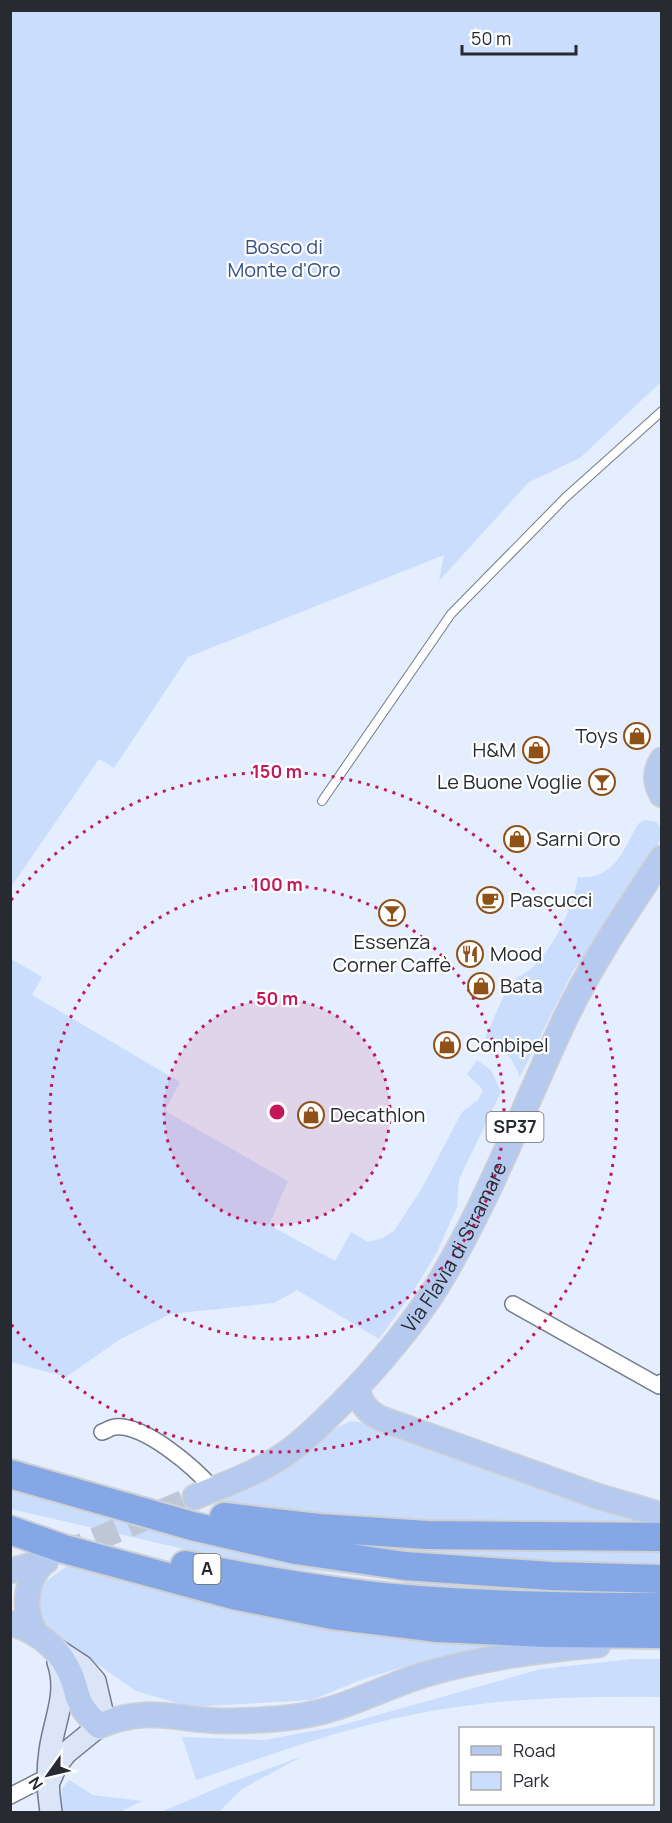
<svg xmlns="http://www.w3.org/2000/svg" width="672" height="1823" viewBox="0 0 672 1823" font-family="Manrope,sans-serif">
	<rect width="100%" height="100%" fill="#e4eefe"/>
	<path fill="#cbddfd" d="M11,10L661,11L662,381L580,458L529,482L439,581L444,555L188,657L114,768L99,759L11,887Z
		M644,820L656,822L661,828V839L602,931L573,971L520,1077C512,1058 505,1047 484,1040C490,1028 505,989 513,981C518,976 527,973 532,968C556,945 572,909 578,877C614,880 623,851 638,824Z
		M11,959L42,977L32,995L180,1082L165,1111L288,1181L269,1225L335,1261L351,1232L368,1242L382,1238L394,1231L422,1188L462,1112L478,1100L483,1090L467,1074L477,1060L491,1070L501,1092L459,1179L457,1207L437,1252L414,1290L379,1339L297,1290L274,1303L170,1314L119,1340L66,1377L11,1362Z
		M351,1421L373,1424L659,1526L327,1520L212,1500C234,1492 258,1485 278,1473C304,1458 323,1432 351,1421Z
		M11,1483L405,1566L404,1546H661V1623L405,1612V1580L287,1568L197,1552L11,1509Z
		M69,1565L517,1646L431,1659L363,1679L312,1700L190,1707L136,1691L47,1629L35,1611L34,1598L43,1583Z
		M632,1659H661V1697C578,1696 492,1698 411,1715C337,1730 267,1756 196,1780L182,1737L264,1740L335,1727L541,1669Z
		M303,1756L242,1789L219,1812H161L229,1783Z
		M69,1780L93,1795L142,1801L120,1812H60L62,1789Z"/>
	<g fill="none" stroke-linecap="round" stroke-linejoin="round">
		<path stroke="#bec7d5" stroke-width="24" stroke-dasharray="24 12" stroke-linecap="butt" d="M62,1554L195,1497"/>
		<defs>
			<path id="lane" d="M322,801L451,614L566,497L662,411"/>
			<path id="street" d="M513,1304L659,1386L662,1382
				M102,1432C106,1431 111,1427 115,1427C145,1424 195,1468 213,1489
				M10,1796L39,1781L49,1782"/>
			<path id="secondary" d="M49,1782L56,1766L66,1753L99,1726L102,1711L95,1681L82,1666L56,1649
				M51,1812C48,1793 47,1771 50,1751C54,1720 69,1694 58,1662"/>
			<g id="primary">
				<path d="M662,760C655,771 655,783 662,795"/>
				<path d="M357,1388C361,1404 367,1412 382,1419L597,1496L662,1515"/>
				<path id="s1" d="M195,1497C225,1484 258,1473 285,1454C305,1441 322,1422 339,1406C376,1369 420,1317 446,1271C492,1192 525,1104 564,1021C591,964 627,911 662,858"/>
				<path d="M10,1571L46,1561"/>
				<path d="M10,1623C35,1630 57,1646 68,1669C74,1679 75,1690 79,1700C83,1711 91,1718 99,1726C150,1703 183,1723 233,1721C265,1720 297,1719 328,1710C360,1701 391,1685 423,1675C480,1658 539,1650 598,1645"/>
				<path d="M37,1635C22,1613 24,1580 44,1562"/>
			</g>
			<path id="highway" d="M10,1474L192,1526L296,1550L405,1566L551,1576L662,1579
				M224,1517L319,1528L427,1535L662,1537
				M10,1530L64,1549L233,1595L332,1615L438,1628L548,1633L662,1634
				M185,1565C258,1580 333,1593 406,1599C491,1606 576,1607 662,1607"/>
		</defs>
		<use href="#lane" stroke="#737b8a" stroke-width="10"/>
		<use href="#street" stroke="#737b8a" stroke-width="18"/>
		<use href="#secondary" stroke="#737b8a" stroke-width="24"/>
		<use href="#primary" stroke="#cfd0d2" stroke-width="27"/>
		<use href="#highway" stroke="#cfd0d2" stroke-width="32"/>
		<use href="#lane" stroke="#fff" stroke-width="8"/>
		<use href="#street" stroke="#fff" stroke-width="15"/>
		<use href="#secondary" stroke="#dbe5f7" stroke-width="21"/>
		<use href="#primary" stroke="#b6caef" stroke-width="24"/>
		<use href="#highway" stroke="#86a7e5" stroke-width="28"/>
	</g>
	<circle cx="277" cy="1112" r="113" fill="#c2185b" fill-opacity=".12"/>
	<g fill="none" stroke="#c2185b" stroke-width="3" stroke-dasharray="3 6">
		<circle cx="277" cy="1112" r="113"/>
		<circle cx="277" cy="1112" r="227"/>
		<path d="M11 900A340 340 0 1 1 11 1324"/>
	</g>
	<defs>
		<symbol id="shop-ring" viewBox="-11 -11 22 22"><circle r="9.5" fill="#fff" stroke="#905118" stroke-width="1.5"/><path d="M-5-2.5h2.3a2.7 3.5 0 0 1 5.4 0H5L5.5 6h-11ZM-1.5-2.5h3a1.5 2.3 0 0 0-3 0Z" fill="#905118"/></symbol>
		<symbol id="bar-ring" viewBox="-11 -11 22 22"><circle r="9.5" fill="#fff" stroke="#905118" stroke-width="1.5"/><path d="M-6-5H6L.8 .8V4.5H3.5V6h-7V4.5H-.8V.8Z" fill="#905118"/></symbol>
		<symbol id="cafe-ring" viewBox="-11 -11 22 22"><circle r="9.5" fill="#fff" stroke="#905118" stroke-width="1.5"/><path d="M-5.5-4.5H6V0H3Q3 3.5 0 3.5H-2.5Q-5.5 3.5-5.5 0ZM3-3.2v2h1.7v-2ZM-6 4.5H4V6H-6Z" fill="#905118"/></symbol>
		<symbol id="restaurant-ring" viewBox="-11 -11 22 22"><circle r="9.5" fill="#fff" stroke="#905118" stroke-width="1.5"/><path d="M-5-6h1v4h1v-4h1v4h1v-4h1v5L-1.5 .5V6h-2V.5L-5-1ZM5-6V6H3V1.5H1.5Q1.5-4 5-6Z" fill="#905118"/></symbol>
	</defs>
	<g fill-rule="evenodd">
		<use href="#shop-ring" x="622" y="721" width="30" height="30"/>
		<use href="#shop-ring" x="521" y="735" width="30" height="30"/>
		<use href="#bar-ring" x="587" y="767" width="30" height="30"/>
		<use href="#shop-ring" x="502" y="824" width="30" height="30"/>
		<use href="#cafe-ring" x="475" y="885" width="30" height="30"/>
		<use href="#bar-ring" x="377" y="898" width="30" height="30"/>
		<use href="#restaurant-ring" x="455" y="939" width="30" height="30"/>
		<use href="#shop-ring" x="466" y="971" width="30" height="30"/>
		<use href="#shop-ring" x="432" y="1030" width="30" height="30"/>
		<use href="#shop-ring" x="296" y="1100" width="30" height="30"/>
	</g>
	<g text-anchor="middle" stroke-width="4.5" stroke-linejoin="round" paint-order="stroke">
		<g fill="#fff" stroke="#686b6f" stroke-width="1.5">
			<rect x="486.5" y="1112" width="57" height="30" rx="4.5"/>
			<rect x="193.5" y="1554" width="27" height="30" rx="4.5"/>
		</g>
		<g font-size="18" font-weight="bold" fill="#272b31">
			<text x="515" y="1133">SP37</text>
			<text x="207" y="1575">A</text>
		</g>
		<g font-size="20" fill="#375287" stroke="#fff">
			<text x="284" y="254">Bosco di<tspan x="284" dy="23">Monte d'Oro</tspan></text>
		</g>
		<g font-size="20" fill="#272b31" stroke="#fff" text-anchor="start">
			<text x="618" y="743" text-anchor="end">Toys</text>
			<text x="516" y="757" text-anchor="end">H&amp;M</text>
			<text x="582" y="789" text-anchor="end">Le Buone Voglie</text>
			<text x="536" y="846">Sarni Oro</text>
			<text x="510" y="907">Pascucci</text>
			<text x="392" y="949" text-anchor="middle">Essenza<tspan x="392" dy="23">Corner Caffè</tspan></text>
			<text x="490" y="961">Mood</text>
			<text x="500" y="993">Bata</text>
			<text x="466" y="1052">Conbipel</text>
			<text x="330" y="1122">Decathlon</text>
		</g>
		<g font-size="20" fill="#272b31" stroke="#fff">
			<text dy="7" stroke="none"><textPath href="#s1" startOffset="370">Via Flavia di Stramare</textPath></text>
		</g>
	</g>
	<circle cx="277" cy="1112" r="9" fill="#c2185b" stroke="#fff" stroke-width="3"/>
	<g font-size="18" text-anchor="middle" font-weight="bold" fill="#c2185b" stroke="#fff" stroke-width="4.5" stroke-linejoin="round" paint-order="stroke">
		<text x="277" y="778">150 m</text>
		<text x="277" y="891">100 m</text>
		<text x="277" y="1005">50 m</text>
	</g>
	<rect width="672" height="1823" fill="none" stroke="#272b31" stroke-width="24"/>
	<rect x="459" y="1727" width="195" height="78" fill="#ffffff" stroke="#a9aaad" stroke-width="1.5"/>
	<rect x="471" y="1746" width="30" height="9" fill="#b6caef" stroke="#a9aaad" stroke-width="1.5"/>
	<text x="513" y="1757" font-size="18" fill="#272b31">Road</text>
	<rect x="471" y="1772" width="30" height="18" fill="#cbddfd" stroke="#a9aaad" stroke-width="1.5"/>
	<text x="513" y="1787" font-size="18" fill="#272b31">Park</text>
	<g transform="translate(48 1775) rotate(236)" stroke="#ffffff" stroke-width="4.5" paint-order="stroke">
	<path d="M0-4.5L10 22L0 15L-10 22Z" fill="#272b31"/>
	<text y="-9" font-size="16" font-weight="bold" text-anchor="middle" fill="#272b31">N</text>
	</g>
	<path d="M462 45v9h114v-9" fill="none" stroke="#272b31" stroke-width="3"/>
	<text x="471" y="45" font-size="18" fill="#272b31" stroke="#ffffff" stroke-width="4.5" paint-order="stroke">50 m</text>
</svg>
